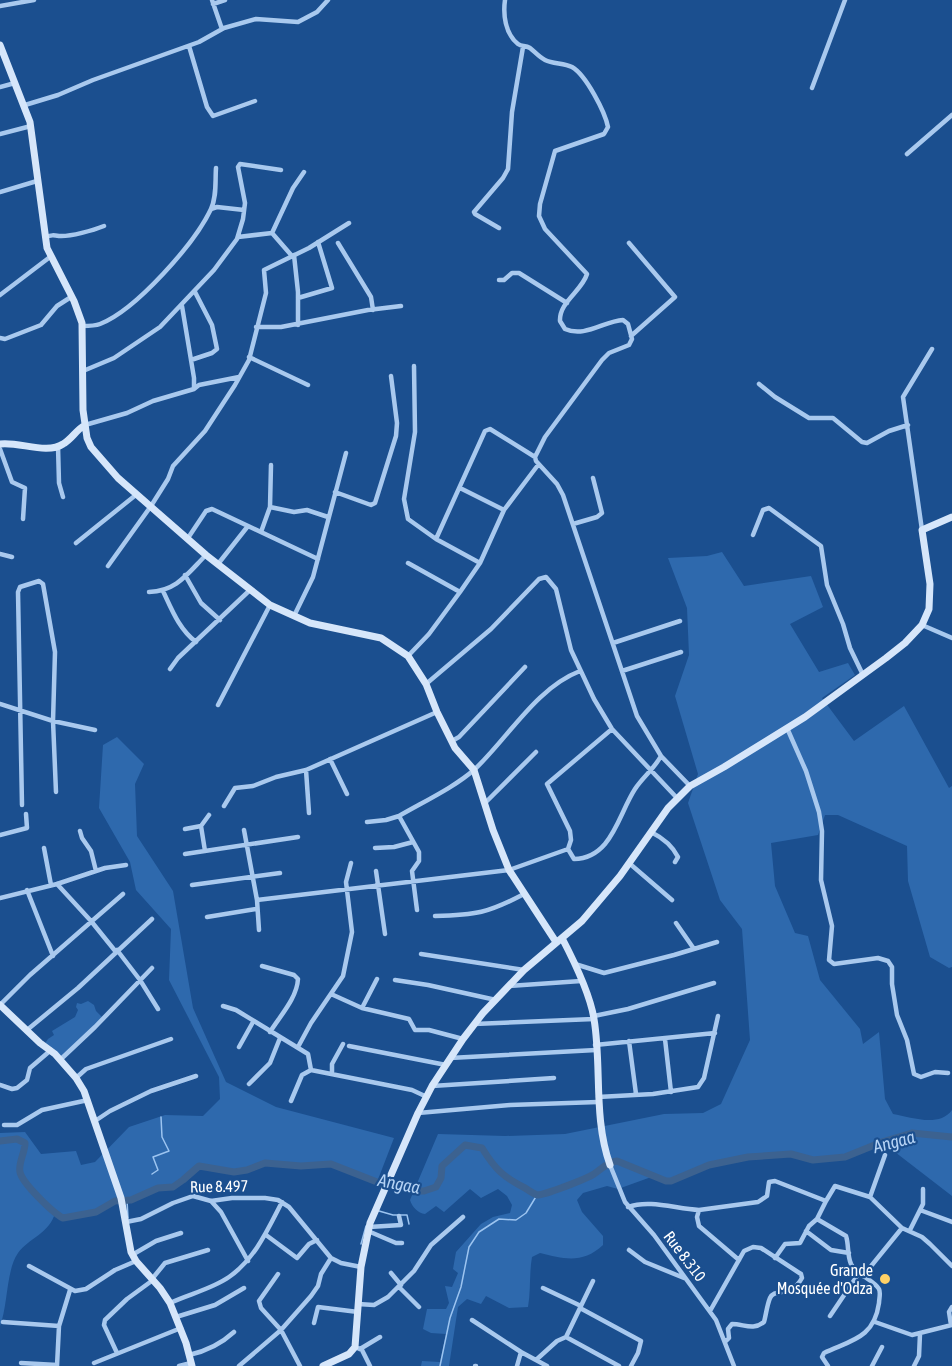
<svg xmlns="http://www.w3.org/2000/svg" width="952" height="1366" viewBox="0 0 952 1366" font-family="'Asap Condensed',sans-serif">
	<rect width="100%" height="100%" fill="#1b4f8f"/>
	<path fill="#2e69ad" d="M722,552L744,586L811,576L823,607L790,624L819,672L848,663L855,675L822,698L854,741L904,706L949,788L952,786V967L949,968L930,957L908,881L907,846L838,815H825L818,835L771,843L775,886L795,933L808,936L820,980L860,1029L863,1044L879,1032L885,1099L893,1114C911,1117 939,1128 952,1110V1196L882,1142L845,1157L813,1160L791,1154L748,1157L709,1165L671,1181L654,1176L618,1189L607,1186L583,1193L577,1200L582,1212L603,1236V1245C583,1264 564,1259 540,1253L532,1257C529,1274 531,1290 528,1307L509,1308L486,1296L481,1304L467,1299L458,1307L449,1366H421L422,1361L440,1362L446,1334L431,1333L423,1329L427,1309H446L449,1303L445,1286L452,1287L458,1273L453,1269L456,1252L481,1224L493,1217L510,1213L512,1205L507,1196L498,1189L481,1198L470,1189L444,1212L436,1206L425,1214C418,1213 412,1207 410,1200L438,1134L505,1136L565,1134L664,1114L703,1113L721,1104L750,1040L742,929L720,900L688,803L698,774L675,696L689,655L687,608L668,558L707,556Z
		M117,737L144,764L135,784L137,836L173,891L193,1008L226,1082L276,1107L394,1138L377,1182L331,1164L301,1166L265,1163L247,1170L234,1172L199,1166L173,1187L158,1188L131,1200L115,1201L96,1212L63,1218L55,1213C50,1233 29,1238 18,1253C6,1270 8,1306 0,1326V1133L25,1132L41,1154L76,1151L81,1165L95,1162L129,1127L165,1115L203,1116L220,1099L219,1077L169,980L171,929L136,890L130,862L99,808L103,745Z
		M88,1001L94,1005L96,1011L104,1019L61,1060L44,1045L48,1039L54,1035L52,1031L75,1017L78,1010L76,1007L77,1003L81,1004Z"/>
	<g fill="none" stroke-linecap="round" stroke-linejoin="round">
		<path stroke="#9cc4f0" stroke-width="1.5" d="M152,1174L158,1170L153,1157L169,1151L162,1137L161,1117
			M127,1200L128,1218
			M379,1211L393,1215H407L409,1224
			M361,1244L366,1226
			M440,1366L450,1318L461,1287L469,1247L479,1232L499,1219L516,1220L526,1213L537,1195"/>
		<path stroke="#3c6290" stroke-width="7" d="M0,1141L17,1139L25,1143C25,1153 18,1163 20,1172C22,1183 53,1213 63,1218L96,1212L115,1201L131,1200L158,1188L173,1187L183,1180L199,1166L234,1172L247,1170L265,1163L301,1166L331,1164L377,1182L415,1191H424L436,1187L441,1178L442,1166L465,1145L482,1148C495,1169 503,1177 525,1188C528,1190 534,1194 537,1195C545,1195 586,1179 594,1174C602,1169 607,1162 617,1161L666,1181H671L709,1165L748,1157L791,1154L813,1160L845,1157L882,1142L912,1133L952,1137"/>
		<path stroke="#a9c9ee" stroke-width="4.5" d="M212,0L222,29
			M505,0C503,14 505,34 518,44C522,47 525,45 530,48C535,52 539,57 545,60C553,64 564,63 572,67C586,75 605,112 608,127L604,134L555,151L540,204L539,216L545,229L587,274C582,291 559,302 560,321L565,329C585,338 604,321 623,320L628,324L632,339L629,345L609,353L602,360L545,437L535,457L536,461L557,484L563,495L637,716L661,756L690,786
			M213,4L225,0
			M0,6L34,0
			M189,46L207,107L213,116L255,101
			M0,87L15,83
			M812,88L845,0
			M25,105L58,95L93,80L199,42L224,28L256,19L298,22L317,12L328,0
			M0,134L31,126
			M907,154L952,115
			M0,192L37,181
			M211,209L217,207L244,210
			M499,228L475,214L474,212L503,178L508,169L512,112L523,47
			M272,233L293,188L304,172
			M45,237C52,235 53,235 59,236C70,237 94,230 104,226
			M238,237L272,233L292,256
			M338,243L371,297L373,310
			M629,243L675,297L631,336
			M294,255L298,292V325
			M499,280H504L512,273H519L567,303
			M0,295L50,257
			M298,298L332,288L318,242
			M82,326C88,326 95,326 100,324C136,310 195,243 211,209C217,196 215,181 216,168
			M256,327H281L368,310L401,306
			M0,338L5,339L41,325L57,306L71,297
			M249,357L308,385
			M191,360L212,353L217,349L212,325L195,292
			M414,366L415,432L404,499L408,519L436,539L480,563
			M83,371L114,358L160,327L214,270L237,239L243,219L245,203L238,167L240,164L281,170
			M759,384L775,397L809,418H833L862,442L867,443L889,431L908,425
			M194,389L199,385L239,377
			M85,425L127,413L153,401L194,389V378L182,306
			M58,446L59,483L63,497
			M0,449L12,482L25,488L23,519
			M460,488L504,510
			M335,492L371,505L375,503L396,436L397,423L391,376
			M270,507L294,512L307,510L328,517
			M573,524L597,517L602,513L593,478
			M922,530L903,397L932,349
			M261,532L270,507L271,465
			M753,535L763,510L769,508L821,546L827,585L843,624L850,648L863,675
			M188,538L206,511L212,509L318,559
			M436,539L485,431L490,429L535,457
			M76,543L137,494
			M0,554L12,557
			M408,563L460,592
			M218,564L248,526
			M108,566L151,506L168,479L173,466L205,431L235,385L249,360L266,293L264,270L309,248L349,223
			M185,575L201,603L220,620
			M163,591C172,610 179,629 196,642
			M149,592C177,591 188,573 206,555
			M294,616L313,577L346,453
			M922,625L952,638
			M613,643L680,621
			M408,656L429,634L460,592L480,563L504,510L538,465
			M170,669L178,658L250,590
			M622,671L681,652
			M426,684L491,629L539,579L546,577L556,589L571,650L594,699L612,729L677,798
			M0,704L53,721L95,730
			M218,705L270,605
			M787,728L806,771L819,812L822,831L821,880L832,926L829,960L834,964L878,958L888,961L892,967V984L897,1015L907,1040L914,1074L921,1077L935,1072L948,1073
			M612,729L547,784L570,831L571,840L568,849L574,859C612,858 618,815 635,789C643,777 654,769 661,756
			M452,741L459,737L525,667
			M330,759L347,794
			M306,770L309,813
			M485,803L536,752
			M22,805L18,592L20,587L39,581L43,584L55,652L53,721L56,792
			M224,806L235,788L253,786L276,777L306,770L437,712
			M399,816L419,852V861L412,871L417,910
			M367,822L386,820L399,816C423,802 455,787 475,769C508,738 536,688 580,671
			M185,829L201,826
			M244,830L257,900L259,930
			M80,831L82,838L91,851L96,871
			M651,832C663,838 672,845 678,857L675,862
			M0,835L27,828L26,814
			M44,848L51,885
			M375,848L394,847L413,842
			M205,851L201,826L209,815
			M185,854L298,837
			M629,863L672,900
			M376,871L385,934
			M57,884L91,921L116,952
			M192,885L280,873
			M27,890L53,956
			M0,898L57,884L105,868L126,865
			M257,900L509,870L568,849
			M435,916C476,915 488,913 524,894
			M207,917L256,909
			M676,923L694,949
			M117,950L140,980L158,1009
			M421,954L524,970
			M575,964L604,973L674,955L717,942
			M262,966L294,975L298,979C297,998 280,1016 270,1032
			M395,980L428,985L496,1000
			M509,986L581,981
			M331,994L362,1008L409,1019L415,1030H429L463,1039
			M0,1005L30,975L123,894
			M223,1006L236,1010L308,1054L311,1070
			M362,1008L377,979
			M594,1016L628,1009L714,983
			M474,1024L594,1019
			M27,1030L78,988L152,919
			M665,1039L671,1092
			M629,1041L636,1094
			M595,1045L715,1033
			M349,1046L446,1065
			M239,1047L253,1022
			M298,1047L311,1023L343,976L352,932L346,882L351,863
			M450,1058L596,1050
			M60,1060L95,1027L152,968
			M332,1074V1064L343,1044
			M76,1078L86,1069L171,1039
			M249,1084L270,1063L280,1038
			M0,1085L12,1089L17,1088L27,1080L30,1068L51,1050
			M432,1086L554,1078
			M598,1097L653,1094L698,1087L704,1078L718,1016
			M291,1101L302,1075L311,1070L412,1090L427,1097
			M418,1113L510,1105L598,1102
			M95,1121L110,1111L151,1091L196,1076
			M4,1125H17L42,1110L88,1100
			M610,1165L625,1202L654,1235L716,1320L734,1366
			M870,1197L885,1155
			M211,1201L221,1212L248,1261
			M826,1201L835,1186L870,1197L902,1228L922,1237L930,1244L952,1266
			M628,1207C650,1199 676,1209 699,1210
			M920,1210L952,1222
			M126,1222L141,1219L173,1203L193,1196L211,1201L232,1198H265L278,1200L289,1207L331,1258L341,1263L361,1267
			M369,1227L401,1225L399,1216
			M910,1230L923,1204V1189
			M368,1231L396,1243H402
			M806,1231L831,1250L849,1253
			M266,1235L297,1258L309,1244L317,1240
			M629,1250L645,1262L684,1278
			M132,1255L156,1241L181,1233
			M775,1258L785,1244L800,1243L809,1226L817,1219
			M739,1260L699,1226L697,1217L699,1210L758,1202L767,1196L769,1182L775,1181L826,1201L817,1219L846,1236C849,1245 847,1255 851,1264C857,1275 874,1280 879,1289C881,1293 879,1299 879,1303C874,1338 852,1340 824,1353L822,1357L828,1366
			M29,1266L75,1291L86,1289L115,1270L136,1261
			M391,1273L401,1285
			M278,1274L259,1301L261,1308L281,1330L311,1296L318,1286L321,1274L331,1258
			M863,1276L902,1228
			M152,1279L165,1263L208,1250
			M399,1287L419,1307
			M543,1288L581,1306
			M170,1303C189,1294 212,1289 229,1277C255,1259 268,1229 282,1202
			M358,1304L374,1305L388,1297L414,1271L431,1245L463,1217
			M580,1308L641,1341L638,1353L631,1366
			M710,1311L744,1251L753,1247L761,1248L801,1274L802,1278C790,1299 775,1287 770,1298C767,1305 766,1315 764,1322C753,1331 744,1324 732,1324L728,1329L729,1338L725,1342
			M830,1316L859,1273
			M176,1317L215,1305L244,1288
			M472,1320L521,1352
			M3,1322L59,1326
			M875,1322L912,1335L952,1325
			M314,1323L318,1307L358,1312
			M951,1325L949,1312L952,1307
			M566,1337L593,1281
			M355,1347L362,1350L370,1366
			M360,1349L380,1337
			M117,1353L104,1325L105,1320L127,1299L153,1280
			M189,1355C207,1351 221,1344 234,1332
			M536,1360L557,1341L566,1337L619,1366
			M21,1363L57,1365
			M94,1363L181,1328
			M57,1366L59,1326L70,1290
			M179,1366L191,1363
			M239,1366L281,1330L300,1366
			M475,1366H476
			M517,1366L521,1352L547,1366
			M872,1366L882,1347
			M914,1366L919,1356L920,1334"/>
		<path stroke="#d6e6fa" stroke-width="7" d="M0,45L30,122L47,248L74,301L82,323L83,410L87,438L91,447L118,478L206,555L270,605L310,623L381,638L408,656L426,684L437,712L455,748L474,770L493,830L509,870L556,942
			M0,444C18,441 47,455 63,444C72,439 76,430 85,425
			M562,938C574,961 590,993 594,1019C602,1067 593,1117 610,1165
			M0,1005L40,1043L55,1054L76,1078L84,1091L121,1198L131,1252L136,1261L160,1288L170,1303L186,1343L192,1366
			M323,1366L349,1354L355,1347L361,1267L370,1223L418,1113L432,1086L463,1039L483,1013L524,970L582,921L620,876L668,808L690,786L724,767L805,717L886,658L905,643L922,625L929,609L930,584L922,530L952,517"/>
	</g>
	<circle fill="#ffd166" stroke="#1b4f8f" stroke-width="2" cx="885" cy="1279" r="6"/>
	<g text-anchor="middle" stroke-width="4.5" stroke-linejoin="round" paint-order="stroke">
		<g font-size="16" fill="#fff" stroke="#1b4f8f">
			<text transform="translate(219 1186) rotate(-1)" y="6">Rue 8.497</text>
			<text transform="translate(685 1256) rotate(53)" y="6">Rue 8.310</text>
		</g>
		<g font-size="16" fill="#fff" stroke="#1b4f8f" text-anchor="end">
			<text x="873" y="1276">Grande<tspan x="873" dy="18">Mosquée d'Odza</tspan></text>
		</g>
		<g font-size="18" font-style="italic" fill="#b5d3f5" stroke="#1b4f8f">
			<text transform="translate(894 1142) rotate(-15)" y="6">Angaa</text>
			<text transform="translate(399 1184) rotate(11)" y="6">Angaa</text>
		</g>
	</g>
</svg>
